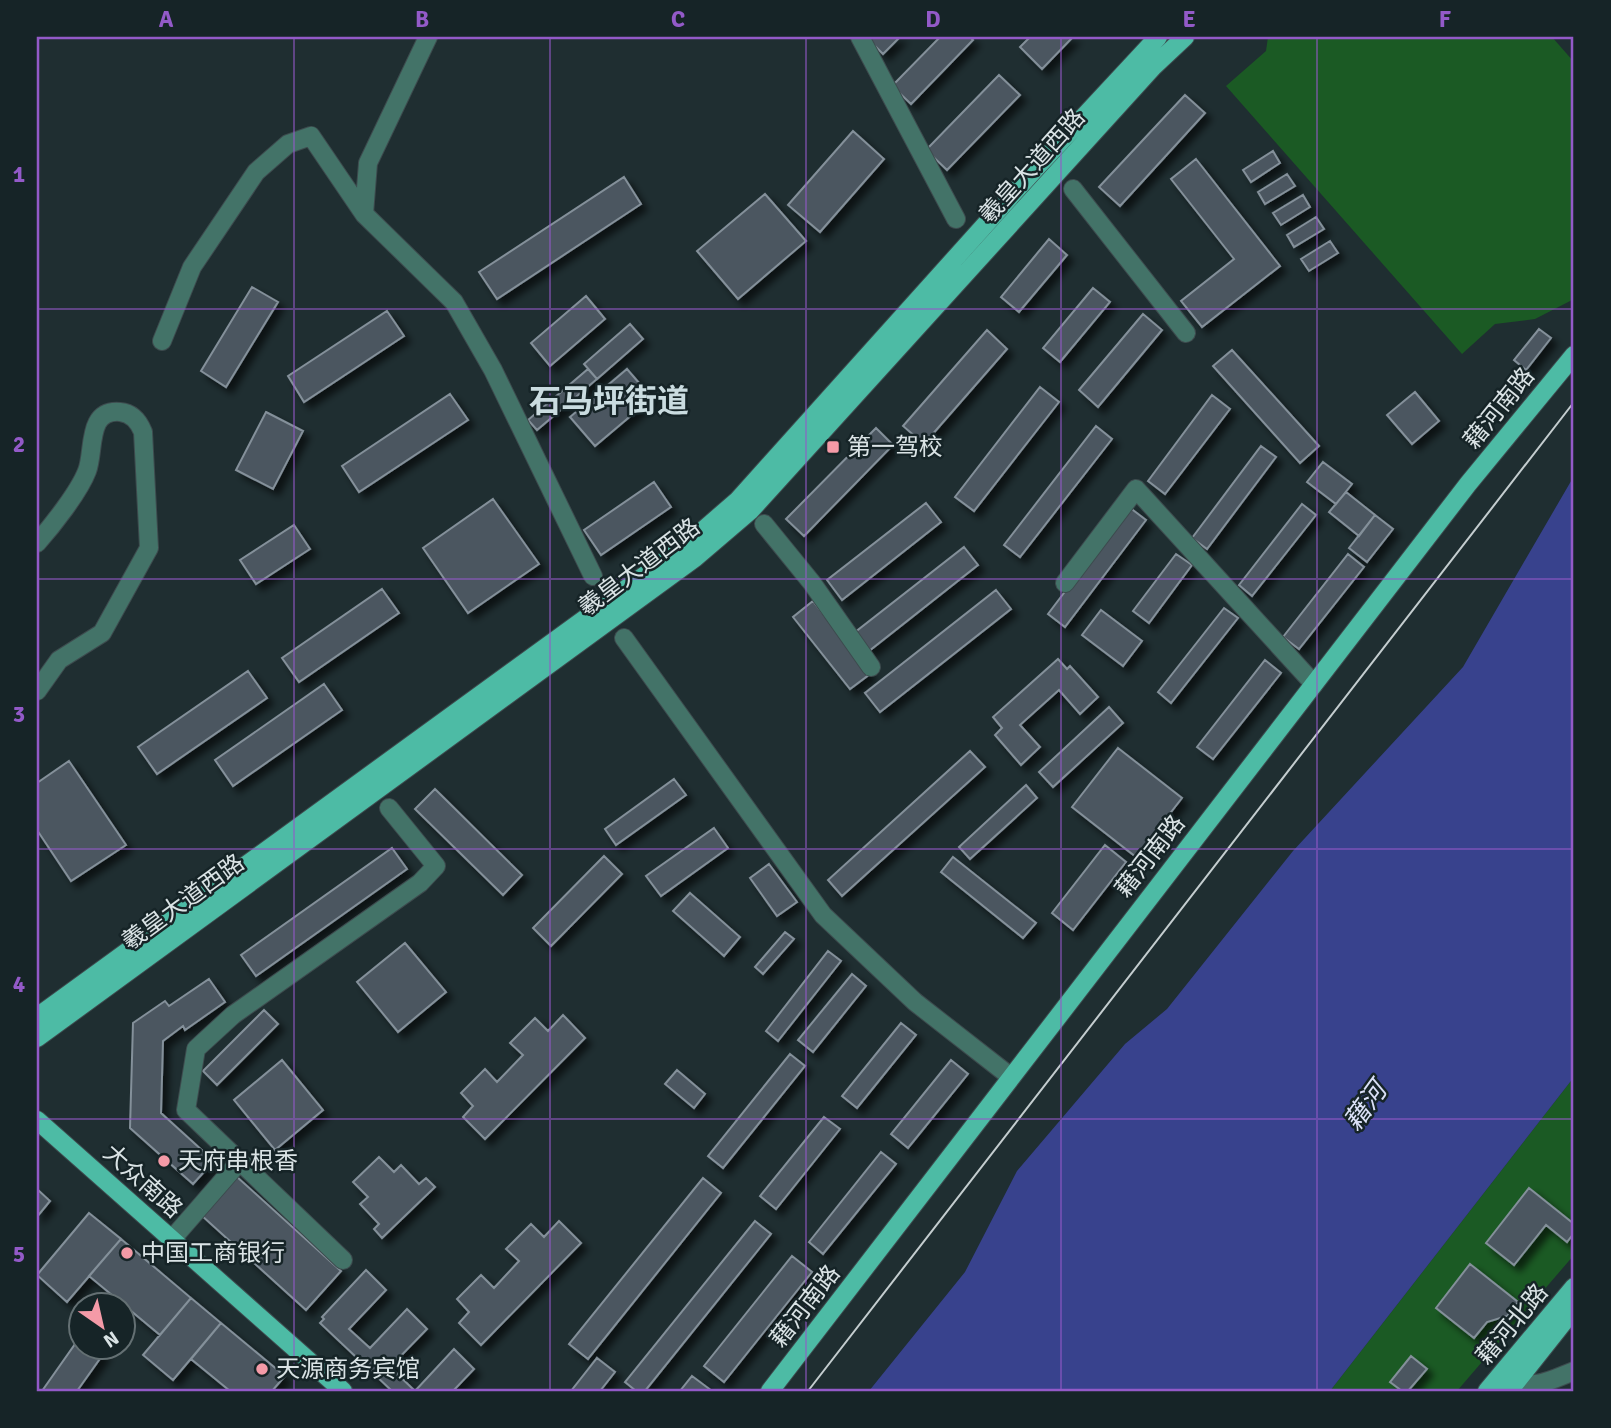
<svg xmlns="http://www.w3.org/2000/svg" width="1611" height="1428" viewBox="0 0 1611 1428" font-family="Signika,'Noto Sans SC',sans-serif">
	<defs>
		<filter id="shadow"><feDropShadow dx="6" dy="6" stdDeviation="3.5" flood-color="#0009"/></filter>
	</defs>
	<rect width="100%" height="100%" fill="#1f2e31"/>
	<path fill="#1b5a24" d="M1268,37H1552L1574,62V299L1535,319L1495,324L1462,354L1226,86L1266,51Z
		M1574,1077V1255L1457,1391H1330Z"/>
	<path fill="#38428d" d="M1574,476V1077L1330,1391H869L965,1272L1017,1171L1125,1044L1167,1009L1293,851L1463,667Z"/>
	<path fill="#4c5760" stroke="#84909a" stroke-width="2" filter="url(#shadow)" d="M866,37H900L883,54Z
		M940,37H970L973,40L911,104L892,86Z
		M1030,37H1073L1042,69L1020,47Z
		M999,75L1020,95L947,170L926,150Z
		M1185,95L1205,113L1120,206L1099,187Z
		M853,131L884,159L820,232L788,205Z
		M1273,151L1280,163L1251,182L1243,170Z
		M1196,159L1280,266L1202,327L1181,301L1234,259L1171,179Z
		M1287,174L1295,186L1265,204L1258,192Z
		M624,177L641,204L497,299L479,272Z
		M765,194L806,241L738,299L697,251Z
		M1303,195L1310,207L1281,225L1273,213Z
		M1316,217L1324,229L1294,247L1287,235Z
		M1049,239L1067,255L1019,312L1001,297Z
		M1330,241L1338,253L1309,271L1301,259Z
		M252,287L278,302L226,387L201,371Z
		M1093,288L1110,302L1060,362L1043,348Z
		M586,296L605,319L550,366L531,343Z
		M387,311L404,336L304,402L288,376Z
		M1143,314L1162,330L1098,407L1079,390Z
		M630,324L643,339L597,379L584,364Z
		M1539,329L1551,338L1526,370L1514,360Z
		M987,330L1007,349L924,444L903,426Z
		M1232,350L1319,446L1300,463L1213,366Z
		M588,369L597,379L537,430L528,420Z
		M627,369L652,398L595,446L570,417Z
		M1040,387L1059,402L974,511L955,497Z
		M1415,392L1439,421L1412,444L1387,415Z
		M450,394L468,420L359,492L342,466Z
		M1212,395L1230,409L1165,494L1148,481Z
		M266,412L303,431L273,489L236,470Z
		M1096,426L1112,439L1020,557L1004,545Z
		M876,428L893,445L804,536L786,519Z
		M1261,446L1276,457L1207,549L1192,538Z
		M1323,462L1352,484L1336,504L1307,482Z
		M654,482L671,507L601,555L584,530Z
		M1346,492L1375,515L1359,536L1329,512Z
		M493,499L539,564L468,613L423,548Z
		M926,503L941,522L842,600L827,580Z
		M1302,504L1316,515L1252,596L1239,585Z
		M1129,507L1146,520L1065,627L1048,614Z
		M1375,515L1393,529L1367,562L1349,548Z
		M294,525L310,549L256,584L240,560Z
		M964,547L978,565L869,651L854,633Z
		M1176,554L1192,565L1149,623L1133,611Z
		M1348,554L1364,567L1299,649L1283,637Z
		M382,589L399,613L299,682L282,658Z
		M996,590L1011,609L880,712L865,693Z
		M813,601L870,674L850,689L793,617Z
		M1224,608L1238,618L1171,703L1158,692Z
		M1101,610L1142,641L1123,666L1082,635Z
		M1058,659L1067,669L1070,666L1098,697L1080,714L1059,690L1020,725L1040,747L1021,765L995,735L1002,728L993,717Z
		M1265,660L1281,673L1213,759L1197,747Z
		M248,671L267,698L157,774L138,747Z
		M324,684L342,710L233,786L215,760Z
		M1109,707L1123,723L1053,787L1039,772Z
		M1118,748L1182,798L1136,857L1072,807Z
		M970,751L985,767L842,896L828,880Z
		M69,761L126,845L71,881L37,830V783Z
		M674,779L686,795L616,845L605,829Z
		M1026,785L1037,798L970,859L959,847Z
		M435,789L522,875L503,895L415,809Z
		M714,828L728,848L661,896L646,876Z
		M1105,845L1126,862L1073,930L1052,913Z
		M392,848L407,869L256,976L241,955Z
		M604,856L622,874L551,946L533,928Z
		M953,857L1036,923L1023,938L941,872Z
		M769,864L797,902L777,916L750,878Z
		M690,893L740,937L724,956L673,911Z
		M785,932L794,939L763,974L755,967Z
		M405,943L446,992L398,1032L357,982Z
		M828,951L841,961L778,1041L766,1031Z
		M852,974L866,986L813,1052L798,1040Z
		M209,979L225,1002L185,1030L183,1026L163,1041L161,1113L214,1161L193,1184L130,1128L133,1023L165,1001L169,1006Z
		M264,1010L278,1024L217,1085L203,1071Z
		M563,1015L585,1038L485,1139L463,1117L473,1106L461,1093L485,1069L497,1082L523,1055L510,1043L535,1018L548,1031Z
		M901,1023L916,1035L857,1108L842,1096Z
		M790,1054L805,1066L723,1168L708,1156Z
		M282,1060L323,1110L275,1150L234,1100Z
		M951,1060L968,1074L908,1148L891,1134Z
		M677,1070L705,1094L694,1108L665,1084Z
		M824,1117L840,1129L776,1209L760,1196Z
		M881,1152L896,1164L823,1254L809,1242Z
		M379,1157L394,1172L401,1165L419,1184L426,1178L435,1187L382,1238L374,1229L379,1224L360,1204L368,1197L353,1182Z
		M236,1176L341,1271L306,1310L201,1215Z
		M703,1178L721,1193L588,1359L569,1344Z
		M1529,1188L1574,1224V1233L1567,1242L1546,1225L1514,1265L1486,1243Z
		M37,1189L50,1201L37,1217Z
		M89,1213L121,1239L67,1302L37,1275Z
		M559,1221L581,1243L481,1345L459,1323L469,1312L457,1299L481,1275L494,1288L519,1261L506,1249L531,1224L544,1237Z
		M755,1221L771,1234L645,1391H636L625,1382Z
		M121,1239L191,1298L160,1335L89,1276Z
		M792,1256L812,1272L724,1382L704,1366Z
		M1470,1264L1518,1302L1507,1316L1487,1322L1474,1338L1436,1308Z
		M366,1270L386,1290L349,1329L370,1348L407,1309L427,1329L390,1367L415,1391L454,1349L474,1369L453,1391H392L320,1323L324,1319L322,1317Z
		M191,1298L221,1323L173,1380L143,1355Z
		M221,1323L285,1376L272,1391H230L191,1359Z
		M80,1337V1348H96L104,1353L77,1391H42Z
		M1411,1356L1427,1369L1408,1391H1402L1390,1382Z
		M597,1358L615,1372L600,1391H571Z
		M692,1376L712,1391H680Z"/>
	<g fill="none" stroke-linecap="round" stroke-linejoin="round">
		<defs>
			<path id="minor" d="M860,37L956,219
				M1073,189L1186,333
				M364,214L368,163L428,37
				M162,341L192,267L256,172L288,144L311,136L364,214L454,302L493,370L593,576
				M764,524L812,583L871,667
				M37,543C52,526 79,492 87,471C95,451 86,409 120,412C132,413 139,422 143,432L149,548L102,633L59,660L37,691
				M1065,583L1136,489L1314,684
				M624,638L823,915L915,1002L1011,1077
				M172,1239L240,1161
				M343,1260L186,1110L196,1049L233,1015L420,883L436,866L389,808
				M1505,1377C1531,1392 1549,1381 1574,1371"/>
			<path id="major" d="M37,1017L685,546L738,500L1037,167L1158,37
				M37,1038L695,558L750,511L1153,67L1185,37
				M37,1120L343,1391
				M770,1391L1468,484L1574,355
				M1487,1391L1574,1287
				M1509,1391L1574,1309"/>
		</defs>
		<use href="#minor" stroke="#3d4b4e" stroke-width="20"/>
		<use href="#major" stroke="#3d4b4e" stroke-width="20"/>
		<use href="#minor" stroke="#437368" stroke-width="18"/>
		<use href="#major" stroke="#4dbba5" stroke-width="18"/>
		<path stroke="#c4cdcf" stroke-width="2" d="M808,1391L1574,402"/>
	</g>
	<path fill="none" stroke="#935ac8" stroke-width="2" stroke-opacity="0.55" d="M294,37V1391M550,37V1391M806,37V1391M1061,37V1391M1317,37V1391M37,309H1574M37,579H1574M37,849H1574M37,1119H1574"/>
	<g fill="#f49aa7" stroke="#162427" stroke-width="2.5">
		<rect x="826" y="440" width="14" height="14" rx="3.5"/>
		<circle cx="164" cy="1161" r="7"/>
		<circle cx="127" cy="1253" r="7"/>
		<circle cx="262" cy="1369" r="7"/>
	</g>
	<g text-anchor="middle" stroke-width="5" stroke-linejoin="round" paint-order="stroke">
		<g font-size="24" fill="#dae3e5" stroke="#162427">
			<text transform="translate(1032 166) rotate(-48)" y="8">羲皇大道西路</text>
			<text transform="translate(1499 408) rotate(-51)" y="8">藉河南路</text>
			<text transform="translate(639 567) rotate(-37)" y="8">羲皇大道西路</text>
			<text transform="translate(1150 856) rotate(-52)" y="8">藉河南路</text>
			<text transform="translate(183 902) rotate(-36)" y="8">羲皇大道西路</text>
			<text transform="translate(143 1181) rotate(42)" y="8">大众南路</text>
			<text transform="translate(805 1306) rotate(-52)" y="8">藉河南路</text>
			<text transform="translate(1512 1324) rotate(-50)" y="8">藉河北路</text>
		</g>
		<g font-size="24" fill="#dae3e5" stroke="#162427" text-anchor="start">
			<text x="847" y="455">第一驾校</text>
			<text x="178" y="1169">天府串根香</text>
			<text x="141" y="1261">中国工商银行</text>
			<text x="276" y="1377">天源商务宾馆</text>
		</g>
		<g font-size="26" font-style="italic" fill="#dbe1f7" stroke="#162427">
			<text transform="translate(1365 1106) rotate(-54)" y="9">藉河</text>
		</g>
		<g font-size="32" font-weight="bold" fill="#cadce0" stroke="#162427">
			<text x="609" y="412">石马坪街道</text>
		</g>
	</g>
	<rect width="1611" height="1428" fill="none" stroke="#162427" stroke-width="77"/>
	<g transform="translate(102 1326) rotate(146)"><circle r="33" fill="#162427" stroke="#647073" stroke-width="2"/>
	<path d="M0-5L12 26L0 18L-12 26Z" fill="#f49aa7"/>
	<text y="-10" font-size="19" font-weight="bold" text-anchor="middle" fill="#dae3e5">N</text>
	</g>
	<rect x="38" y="38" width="1534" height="1352" fill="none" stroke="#935ac8" stroke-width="2.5"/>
	<g font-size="23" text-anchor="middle" font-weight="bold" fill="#935ac8">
		<text x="166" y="27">A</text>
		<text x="422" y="27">B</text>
		<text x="678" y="27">C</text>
		<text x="933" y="27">D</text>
		<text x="1189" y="27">E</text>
		<text x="1445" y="27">F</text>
		<text x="19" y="182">1</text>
		<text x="19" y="452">2</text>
		<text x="19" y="722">3</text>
		<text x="19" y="992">4</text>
		<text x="19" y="1262">5</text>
	</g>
</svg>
